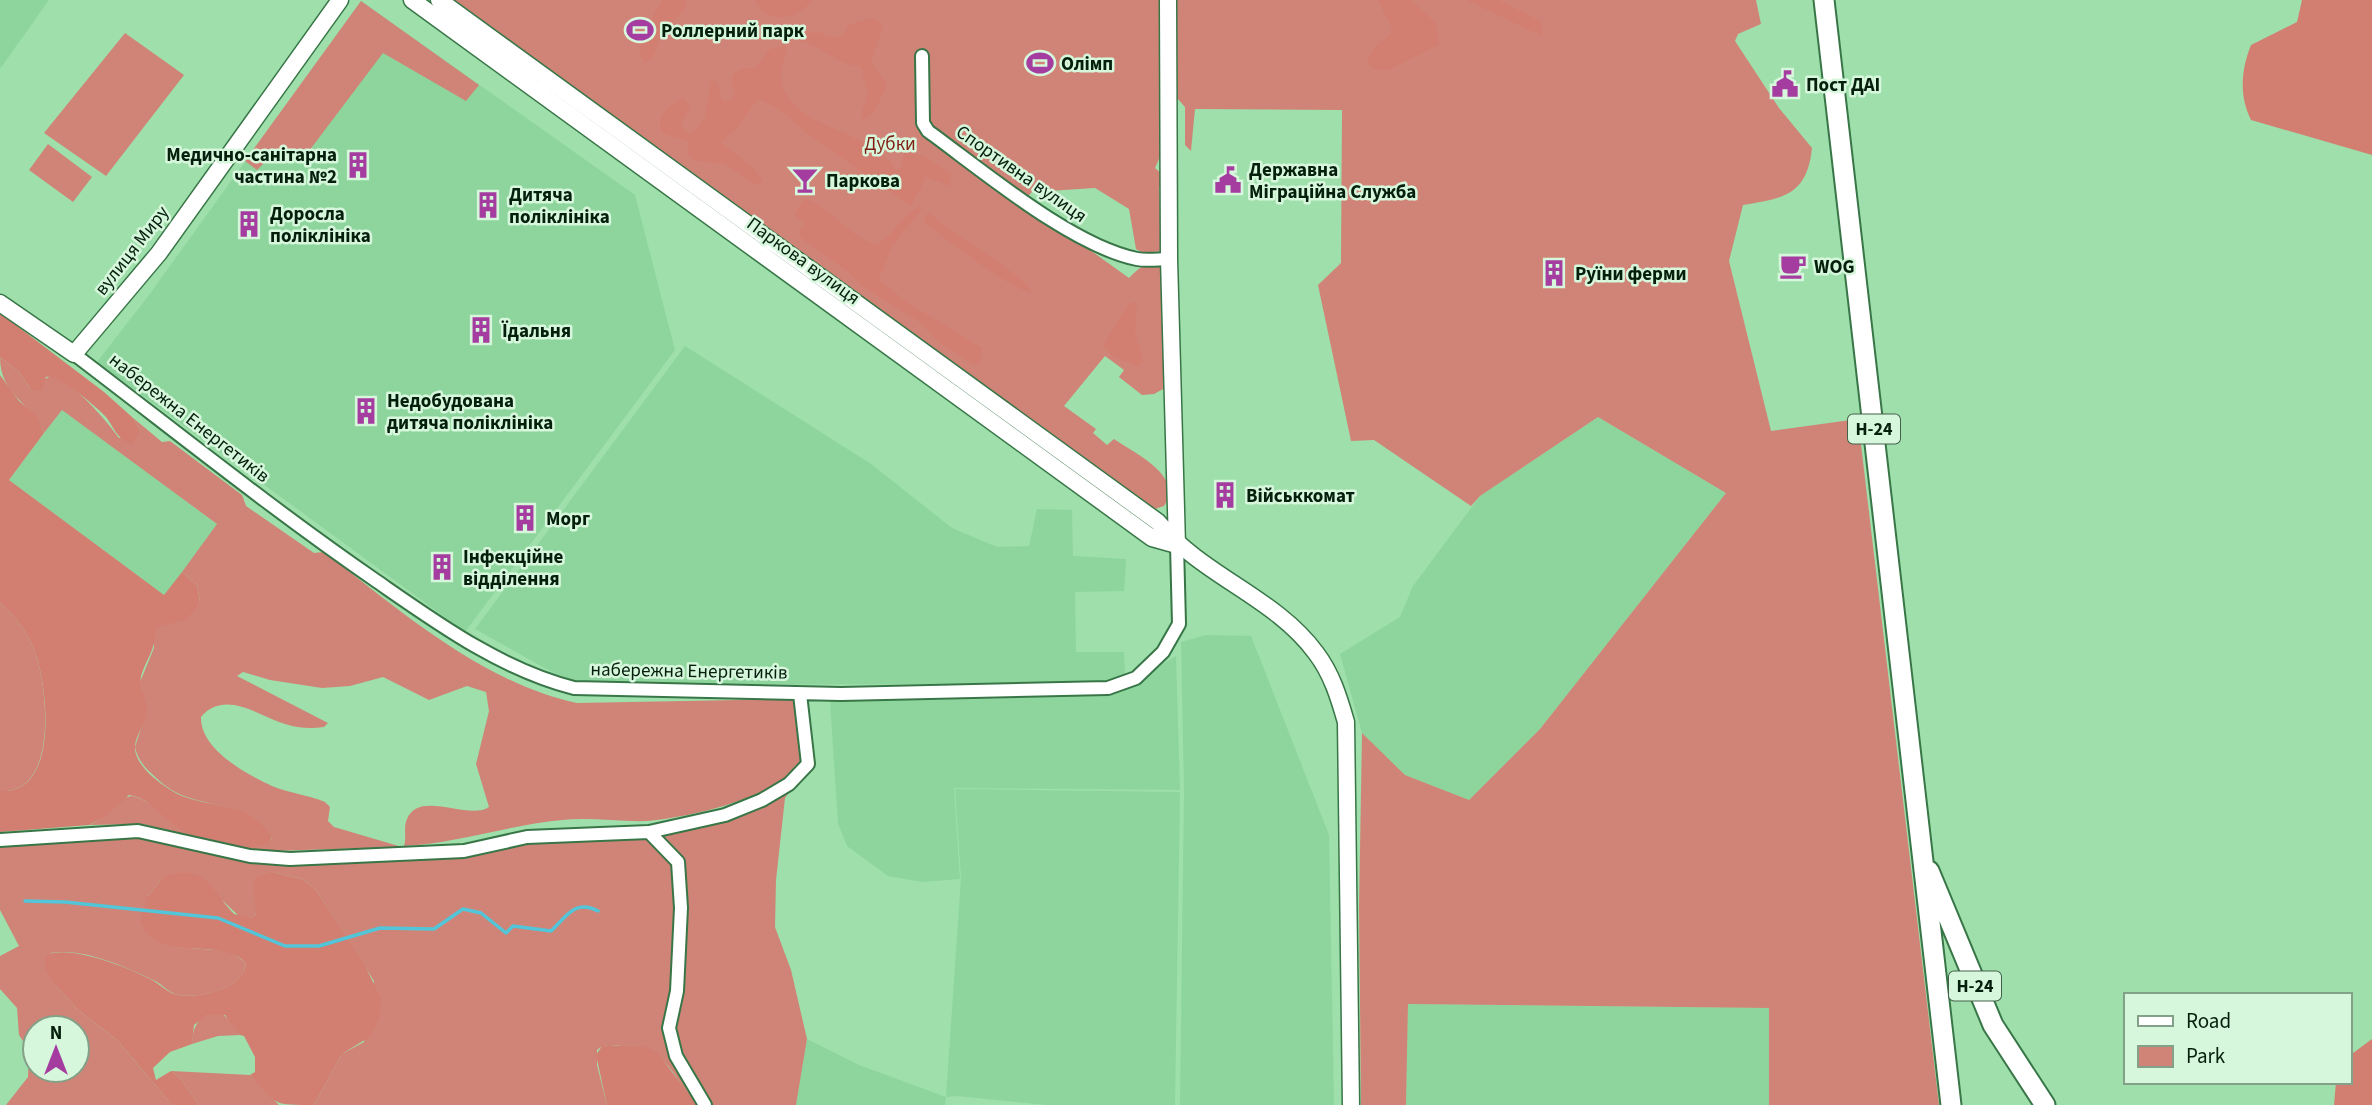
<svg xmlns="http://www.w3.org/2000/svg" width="2372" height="1105" viewBox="0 0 2372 1105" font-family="'Source Sans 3',sans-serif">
	<rect width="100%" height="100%" fill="#9edfab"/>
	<path fill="#8ed59d" d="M0,0H49L0,69Z
		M361,1L635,195L675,350L465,632L97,362L149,295Z
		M685,346L871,464L952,528L997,547L1029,546L1037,509L1072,510L1073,556L1126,559L1124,591L1075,592L1076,652H1124L1125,678L1090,682L945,684L575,685L475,629Z
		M62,409L218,525L165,596L9,480Z
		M1598,417L1726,493L1540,729L1469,800L1405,775L1362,733L1340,654L1400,617L1413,586L1480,496Z
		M1206,635L1251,636L1329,835L1334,1105H1180L1184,791L1181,642Z
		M1176,656L1180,790L954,788L960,879L922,882L888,876L847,846L838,824L830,700L988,699L1116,692Z
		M955,789L1180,792L1175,1105H1046L957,1096L946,1097L945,1105H796L807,1039L859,1065L946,1097L961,878Z
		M1408,1004L1770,1008L1769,1105H1406Z"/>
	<path fill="#d08477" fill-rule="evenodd" d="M450,0H1160L1163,150L1155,168L1163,175L1164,182L1159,187L1161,229L1167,236L1162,251L1143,253L1136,249L1129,209L1095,188L1032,192L1023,202L1129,278C1142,265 1148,260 1166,267L1165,388L1154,394L1142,395L1119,377L1124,370L1105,356L1064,406L1096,429L1093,433L1107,445L1114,439C1134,453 1185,476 1164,506L1152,510Z
		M1175,0H1756L1761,24L1738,34L1735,41L1779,108L1812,148C1807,196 1783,198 1743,205L1729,261L1771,431L1858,419L1939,1105H1769V1008L1408,1004L1406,1105H1361L1359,909L1362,733L1405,775L1469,800L1540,729L1726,493L1598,417L1480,496L1471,506L1374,440L1351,441L1318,285L1341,263L1342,110L1195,109L1191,151L1185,145V107L1177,98Z
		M361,1L479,85L466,101L383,53L309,151L268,159L257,170L245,161Z
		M125,33L184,75L106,176L44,133Z
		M48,144L92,177L73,202L29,170Z
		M0,357L19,372L31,390C37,386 47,375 54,376C69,378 110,424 119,438L140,429L132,417L162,442L170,441L242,495L246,506L314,553L324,552C401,611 481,682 577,703L796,699L803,760C781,797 688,818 647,821C619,822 590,817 562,820C509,825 458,843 404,846C407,837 403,828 407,819C419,789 469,821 489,807L476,764L489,711L486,692L467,686L429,700L383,677L350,686L322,688L270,680L243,672L237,676L328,723L324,727C311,729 297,728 285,724C259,716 225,689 201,717C200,749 246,774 272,786C289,793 308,795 325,802L330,807L328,821L334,827L402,847L270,851L248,850L230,845C244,846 264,851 272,838C256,807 224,808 193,799C177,795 164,786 152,774C144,767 137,758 135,747L146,712L140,682L154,648V627L200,602L197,585L182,572L217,524L62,410L44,433C31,401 0,396 0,357Z
		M0,603C17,618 28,633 36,655C48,690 58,795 0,791Z
		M799,778L785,798L776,880L775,927L791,970L807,1039L796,1105H697C670,1074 669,1048 623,1046C614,1045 605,1043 597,1050V1065L607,1105H314L342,1054L364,1042L374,981L316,890L302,879L273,872L254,918L240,917L223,901L163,877L148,896L175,947L230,951L246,963C245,989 199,999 178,995C169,993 163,985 155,981C127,967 82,947 51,953L57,987L77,1009L117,1040L172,1105H6L28,1077L29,1050L19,1035L17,1008L0,989V956L19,946L0,910V845L123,837L145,838L267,863L298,866L398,860L463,854L509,843L628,833L733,811ZM35,1028H77V1070H35Z
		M132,796C157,802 174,828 201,838L143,824L89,825C106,819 118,797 132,796Z
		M220,1012L232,1022L240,1035L218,1036L192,1044C193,1024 199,1015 220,1012Z
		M171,1071L250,1075L279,1105H199L180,1078Z"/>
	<path fill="#d27f72" d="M662,0H685L686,8L663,33L652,59L644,63C629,43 655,18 662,0Z
		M755,0H813C796,19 769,28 755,0Z
		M1378,0H1411L1436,23L1439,45L1389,70L1374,69L1368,64C1369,45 1384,44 1392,30Z
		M1466,0H1499L1541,21L1542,36Z
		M2302,0H2372V155L2251,120C2239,96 2241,70 2251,45L2297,22Z
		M872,18L878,20L883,26L871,62L887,85L874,113L863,120L861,115L868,94L861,67L844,63L814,46L795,39L798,34L819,32L836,38L844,34L850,24Z
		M786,45C789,58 776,66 783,87C798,130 875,131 896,170L901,168L904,153C921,151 936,164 951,173L950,186L926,177L912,205H909L806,133L784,113L761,100L755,103L737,129L721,142L755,169L762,180L758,186L724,164L693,160L688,154L689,142L662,133C654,117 669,104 683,98L690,106L681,126L690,135L705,118L711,80L717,82L722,100H732L735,94L731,80L734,73L743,68H756L770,49Z
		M804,199C832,205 847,238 877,244C895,235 901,214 920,207V212L892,246L879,279L904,300L982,348L980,363L973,364L939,342L918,321L866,289L848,272L801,238L798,232L805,224L794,214Z
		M926,214H931C946,230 1030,278 1031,292C1015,293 940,235 924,222Z
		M1137,301L1135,332L1143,360L1138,367L1111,355L1103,346L1128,304Z
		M0,313L104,392L132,417L140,429L133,444C117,440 115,429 106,417C97,407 58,374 46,377L42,391L31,390L19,372L0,357Z
		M0,375L19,401L36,415L44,433L9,480L164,595L182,572L197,585L200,602L187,619L155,628C157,647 148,656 142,673C137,688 147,697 147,710C146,723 136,734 135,746C133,766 166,789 182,796C216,809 251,801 272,837L269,844C241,854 197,841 174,825C159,814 149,798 129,795L106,816L89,825L0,832V791C59,795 48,690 36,655C28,633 17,618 0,603Z
		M273,872L302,879L316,890L365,966L381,998L380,1016L371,1036L342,1054L314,1105C271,1105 277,1105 250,1075L255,1072V1057L244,1036L240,1035L225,1015H208L194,1025L192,1044L170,1052L153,1068L156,1080L171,1071L180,1078L199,1105H172L117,1040L77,1009L57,987L45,968L46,956C67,943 129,968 150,979C159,983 167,993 178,995C198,999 245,989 246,963C218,934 156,967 140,920L148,896L163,877C207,862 211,891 234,914L253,918L256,914L253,886L256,877Z
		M2372,1039V1105H2334L2336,1082H2349V1056Z
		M609,1045L645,1047L657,1052L697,1105H607L596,1055L602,1046Z"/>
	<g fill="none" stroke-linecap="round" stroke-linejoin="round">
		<path stroke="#53c5d8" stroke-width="3.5" d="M25,901L65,902L218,918L285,946H319L380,928L434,929L463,909L481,913L506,933L513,926L551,931C567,916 575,899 598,911"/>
		<defs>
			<path id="street" d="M922,56L923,123L928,131C983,171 1072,246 1137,259C1147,261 1159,259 1169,259
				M74,354C174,430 272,509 375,580C437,623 500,669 574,688L841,694L1108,688L1136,678L1163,652L1179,624L1177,545
				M649,832L678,862L681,908L677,991L669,1028L676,1056L705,1105
				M0,840L138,831L250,856L290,859L464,851L527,837L649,832L725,815L762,800L789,784L808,764L800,694"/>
			<path id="secondary" d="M412,0L1152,538L1177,545
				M439,0L1158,522C1202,576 1275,597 1316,653C1332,674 1339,698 1346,722L1351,1105
				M1168,0L1169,259L1177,545
				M0,303L74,354L159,253L340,0"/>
			<path id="primary" d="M1824,0L1951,1105
				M1929,871L1993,1025L2045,1105"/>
		</defs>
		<use href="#street" stroke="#387647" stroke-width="16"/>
		<use href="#secondary" stroke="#387647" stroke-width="19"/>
		<use href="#primary" stroke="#387647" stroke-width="23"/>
		<use href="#street" stroke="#fff" stroke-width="12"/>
		<use href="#secondary" stroke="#fff" stroke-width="16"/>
		<use href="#primary" stroke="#fff" stroke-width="19"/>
	</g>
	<defs>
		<symbol id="stadium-bare" viewBox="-9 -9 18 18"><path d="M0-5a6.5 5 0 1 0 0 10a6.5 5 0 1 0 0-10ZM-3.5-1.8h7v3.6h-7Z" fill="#a53c9f" stroke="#d7f7dc" stroke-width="2.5" paint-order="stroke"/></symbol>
		<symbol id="civic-bare" viewBox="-9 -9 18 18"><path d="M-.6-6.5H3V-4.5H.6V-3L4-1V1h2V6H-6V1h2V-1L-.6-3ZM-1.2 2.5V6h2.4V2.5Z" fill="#a53c9f" stroke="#d7f7dc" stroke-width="2.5" paint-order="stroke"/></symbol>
		<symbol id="building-bare" viewBox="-9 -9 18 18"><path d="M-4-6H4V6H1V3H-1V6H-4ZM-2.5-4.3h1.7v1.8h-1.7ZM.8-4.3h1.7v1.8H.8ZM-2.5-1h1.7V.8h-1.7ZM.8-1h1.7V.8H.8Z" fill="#a53c9f" stroke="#d7f7dc" stroke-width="2.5" paint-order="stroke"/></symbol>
		<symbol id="bar-bare" viewBox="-9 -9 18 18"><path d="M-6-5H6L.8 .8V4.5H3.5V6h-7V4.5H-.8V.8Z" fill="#a53c9f" stroke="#d7f7dc" stroke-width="2.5" paint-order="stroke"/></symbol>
		<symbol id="cafe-bare" viewBox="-9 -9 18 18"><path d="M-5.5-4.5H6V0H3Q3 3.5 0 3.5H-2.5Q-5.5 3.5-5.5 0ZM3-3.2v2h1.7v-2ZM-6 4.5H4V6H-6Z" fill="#a53c9f" stroke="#d7f7dc" stroke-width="2.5" paint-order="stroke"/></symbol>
	</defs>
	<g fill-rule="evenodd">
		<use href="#stadium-bare" x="621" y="11" width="38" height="38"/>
		<use href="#stadium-bare" x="1021" y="44" width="38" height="38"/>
		<use href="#civic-bare" x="1766" y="65" width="38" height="38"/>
		<use href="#building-bare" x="339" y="146" width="38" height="38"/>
		<use href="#bar-bare" x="786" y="161" width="38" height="38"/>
		<use href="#civic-bare" x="1209" y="161" width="38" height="38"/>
		<use href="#building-bare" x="469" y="186" width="38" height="38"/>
		<use href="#building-bare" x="230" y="205" width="38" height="38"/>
		<use href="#cafe-bare" x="1774" y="247" width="38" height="38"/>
		<use href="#building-bare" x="1535" y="254" width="38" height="38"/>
		<use href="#building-bare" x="462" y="311" width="38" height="38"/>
		<use href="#building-bare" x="347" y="392" width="38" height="38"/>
		<use href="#building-bare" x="1206" y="476" width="38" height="38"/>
		<use href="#building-bare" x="506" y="499" width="38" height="38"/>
		<use href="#building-bare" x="423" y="548" width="38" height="38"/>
	</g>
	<g text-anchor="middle" stroke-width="5" stroke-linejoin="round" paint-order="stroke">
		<g fill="#d7f7dc" stroke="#44604b" stroke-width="2">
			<rect x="1848" y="414.5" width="52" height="29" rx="5"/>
			<rect x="1949" y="971.5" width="52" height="29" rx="5"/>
		</g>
		<g font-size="18" font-weight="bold" fill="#051f0d">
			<text x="1874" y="435">Н-24</text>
			<text x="1975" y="992">Н-24</text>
		</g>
		<g font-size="19" font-weight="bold" fill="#051f0d" stroke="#d7f7dc" text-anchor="start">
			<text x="661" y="37">Роллерний парк</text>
			<text x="1061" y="70">Олімп</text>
			<text x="1806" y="91">Пост ДАІ</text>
			<text x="337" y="161" text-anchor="end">Медично-санітарна<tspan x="337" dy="22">частина №2</tspan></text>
			<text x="1249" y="176">Державна<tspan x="1249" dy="22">Міграційна Служба</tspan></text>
			<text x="826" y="187">Паркова</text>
			<text x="509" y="201">Дитяча<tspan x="509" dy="22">поліклініка</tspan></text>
			<text x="270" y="220">Доросла<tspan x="270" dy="22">поліклініка</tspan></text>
			<text x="1814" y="273">WOG</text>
			<text x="1575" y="280">Руїни ферми</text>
			<text x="502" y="337">Їдальня</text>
			<text x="387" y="407">Недобудована<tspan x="387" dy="22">дитяча поліклініка</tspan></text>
			<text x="1246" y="502">Військкомат</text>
			<text x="546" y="525">Морг</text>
			<text x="463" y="563">Інфекційне<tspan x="463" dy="22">відділення</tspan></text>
		</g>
		<g font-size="19" fill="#801e14" stroke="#d7f7dc">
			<text x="890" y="150">Дубки</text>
		</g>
		<g font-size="19" fill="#051f0d" stroke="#d7f7dc">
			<text transform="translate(1022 173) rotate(35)" y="7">Спортивна вулиця</text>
			<text transform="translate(131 250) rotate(-52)" y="7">вулиця Миру</text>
			<text transform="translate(804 260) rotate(36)" y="7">Паркова вулиця</text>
			<text transform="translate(190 417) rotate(38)" y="7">набережна Енергетиків</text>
			<text transform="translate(689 670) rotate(1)" y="7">набережна Енергетиків</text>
		</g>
	</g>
	<rect x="2124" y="993" width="228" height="91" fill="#d7f7dc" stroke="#83a189" stroke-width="2"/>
	<rect x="2138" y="1016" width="35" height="10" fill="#ffffff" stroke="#83a189" stroke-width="2"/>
	<text x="2186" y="1028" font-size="21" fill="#051f0d">Road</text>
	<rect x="2138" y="1046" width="35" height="21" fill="#d08477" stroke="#83a189" stroke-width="2"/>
	<text x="2186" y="1063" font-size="21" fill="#051f0d">Park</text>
	<g transform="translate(56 1049)"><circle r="33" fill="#d7f7dc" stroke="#83a189" stroke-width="2"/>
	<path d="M0-5L12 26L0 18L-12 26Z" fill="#a53c9f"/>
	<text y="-10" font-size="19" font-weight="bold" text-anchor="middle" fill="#051f0d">N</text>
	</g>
</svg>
